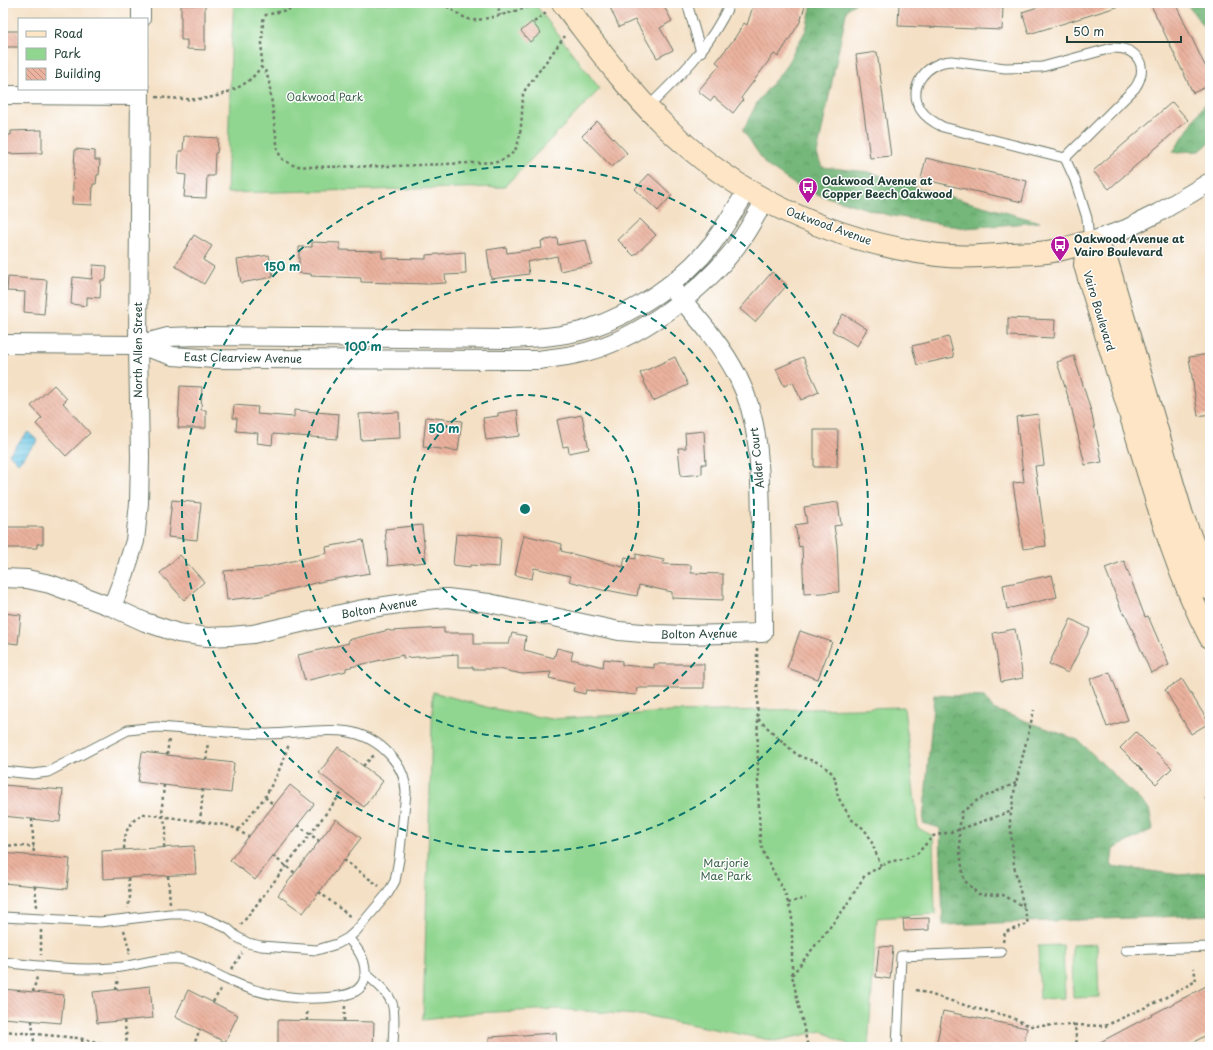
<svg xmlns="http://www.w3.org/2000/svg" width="1213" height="1050" viewBox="0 0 1213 1050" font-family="'Playpen Sans',sans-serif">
	<defs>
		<pattern id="forest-crowns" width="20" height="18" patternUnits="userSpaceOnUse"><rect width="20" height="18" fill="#74b77a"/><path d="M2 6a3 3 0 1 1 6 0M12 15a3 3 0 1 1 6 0" fill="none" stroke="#5f9665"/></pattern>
		<pattern id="water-rules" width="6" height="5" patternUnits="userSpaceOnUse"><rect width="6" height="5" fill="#65c4e4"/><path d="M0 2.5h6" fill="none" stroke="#53a0ba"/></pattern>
		<pattern id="building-back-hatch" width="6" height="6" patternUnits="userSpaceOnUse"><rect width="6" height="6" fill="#ebb29f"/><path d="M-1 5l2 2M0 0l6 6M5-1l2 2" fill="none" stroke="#be9282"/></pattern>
	</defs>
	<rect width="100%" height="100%" fill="#fff"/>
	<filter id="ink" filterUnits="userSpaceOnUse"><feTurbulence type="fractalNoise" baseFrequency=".025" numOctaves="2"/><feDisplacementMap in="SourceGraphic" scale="8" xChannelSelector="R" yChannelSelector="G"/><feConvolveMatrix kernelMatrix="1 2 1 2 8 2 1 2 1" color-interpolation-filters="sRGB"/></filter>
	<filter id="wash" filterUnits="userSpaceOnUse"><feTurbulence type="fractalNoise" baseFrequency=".012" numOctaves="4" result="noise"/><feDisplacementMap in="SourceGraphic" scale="16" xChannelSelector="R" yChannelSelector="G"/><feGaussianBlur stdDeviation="0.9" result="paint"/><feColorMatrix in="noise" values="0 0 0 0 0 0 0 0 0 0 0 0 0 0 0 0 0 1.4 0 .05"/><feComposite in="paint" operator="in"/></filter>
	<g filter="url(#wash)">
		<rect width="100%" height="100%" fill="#f4e0c5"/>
		<path fill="url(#forest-crowns)" stroke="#4a7a57" d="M812,3H856L847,9L817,154L822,167L869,172L908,185L1040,222L965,228L888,215L803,190L766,165L743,130L758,101L784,69L806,30Z
			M1186,3H1210V35Z
			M1210,96V142L1200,151L1173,152Z
			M934,695L984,697L993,709L1078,740L1149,809L1153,829L1113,849L1111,866L1181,875L1210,872V915L943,925L940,828L923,823Z"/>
		<path fill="#91d690" stroke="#588a62" d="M234,3H534L600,89L504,187L227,193L231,53Z
			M433,692L490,708L551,719L671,712L904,707L918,828L933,836L935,914L877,918L868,1047H853L822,1031L775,1041L648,1016L557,1009L475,1013L423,1019Z
			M1097,944L1099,997L1073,998L1072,945Z
			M1063,945L1065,998L1040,999L1038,946Z"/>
		<path fill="url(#water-rules)" stroke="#42808c" d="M28,432L38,441L18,463L9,454Z"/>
		<g id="blocks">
			<path fill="url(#building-back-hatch)" d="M608,3H662L672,21L660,28L673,50L657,58L635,20L619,27Z
				M754,3H806L800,22L778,57L774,54L741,98L743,100L733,113L714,97L711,101L698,91L720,65L716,62L734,39L744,23L747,25Z
				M899,3L1003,7L1002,30L898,26Z
				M1051,3H1120V6L1029,34L1022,12Z
				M1150,3H1175L1210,76V85L1193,93Z
				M181,5H205V50L187,49V40H181Z
				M532,22L541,33L530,42L521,31Z
				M3,31H19V47H3Z
				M877,52L891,156L870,158L856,55Z
				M1172,102L1188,120L1109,189L1093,171Z
				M597,121L627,153L612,167L582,136Z
				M42,130V153L3,154V135H11V131Z
				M184,136L218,138L217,153H215L214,176H207L206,198L184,197L186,175L178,174L179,151H183Z
				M75,149L95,151V160H100L99,175H97L96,184H93L92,205L72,204Z
				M926,158L1027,181L1022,202L921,179Z
				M649,174L672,195L658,211L635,189Z
				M640,219L656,235L634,256L618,240Z
				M194,235L212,246L203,260L214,267L204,284L175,266Z
				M557,238L558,245L586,240L592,264L560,271L557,256L527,262L529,274L491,279L487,250L506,247L507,253L542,248L541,241Z
				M312,242L340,243L339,250L382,251V258L426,259V255L465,252L466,274L445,275L446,283L428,284L361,282V278L311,276V274L299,273V247H312Z
				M269,255L273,277L241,283L237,260Z
				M93,265L107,266L106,280H101L100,298L87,297V306L71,304L73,277L92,279Z
				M772,272L787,285L755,322L740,309Z
				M8,277L47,280L44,314L24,312L25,292L7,291Z
				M843,314L867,329L857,346L832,331Z
				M1008,318L1055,320L1054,338L1008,336Z
				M949,337L954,357L917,365L912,346Z
				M1210,354V414L1198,416L1189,357Z
				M1074,356L1091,411L1102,462L1085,465L1071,406L1057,362Z
				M675,357L688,385L653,401L640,373Z
				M803,357L819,392L801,400L793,382L784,386L776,369Z
				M54,385L67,399L63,403L90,433L66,456L36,424L42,418L31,406Z
				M180,386L202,387L201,410H206V428H178Z
				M234,405L258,407L257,414L294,417V410L339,414L337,439L273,434L272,445L257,443L258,433L236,431L237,418H233Z
				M517,410L520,436L486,440L483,418L498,416V413Z
				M399,412L400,438L361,440L359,414Z
				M1038,414L1044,465L1035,466L1046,546L1023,549L1013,483L1024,482L1016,417Z
				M582,415L589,449L569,453L568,446L563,447L557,420Z
				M426,417L462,421L458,451L423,447Z
				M814,430H838L837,467H814Z
				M704,431L706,464H702V474L681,476L678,448H686L685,433Z
				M172,500L201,503L197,540L168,537Z
				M838,502L841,525L834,526L837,545L839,592L804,594L802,546L799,547L795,525L807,523L804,507Z
				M422,525L426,562L388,566L385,529Z
				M3,527H43V544H37V548H3Z
				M456,534L468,535V534L501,537L499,567L470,565V567L453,565Z
				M524,535L562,544L561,551L623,567L625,557L636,559V554L664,560L663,564L691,565V573L723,574V600L672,598V592L639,585L637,596L606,590V591L569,581L571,576L534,568L532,579L515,575Z
				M363,540L370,573L324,581L262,596L227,600L224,571L266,567L327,553L326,547Z
				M180,555L204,582L184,600L160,573Z
				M1124,561L1145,617L1148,616L1169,665L1151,673L1125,613L1123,614L1105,568Z
				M1052,575L1057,597L1007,609L1003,585Z
				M3,613L21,615L18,644L3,642Z
				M1071,619L1090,629L1068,673L1049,664Z
				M444,628V633H474V644H509L512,633L526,636L524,650L554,658L557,648L573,652L571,659L603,667L604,659L622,661V665L654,668V664H704V688H637L636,695L586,690L585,694L573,691L575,684L549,678L551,672L522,674L499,669H473V667H458V654L403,658V655L346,668V671L305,681L298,655L349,643L348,640L389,630L390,631Z
				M1015,629L1023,678L1001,682L993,633Z
				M800,631L832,642L818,679L787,668Z
				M1110,672L1128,720L1107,727L1090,679Z
				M1182,679L1209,723L1191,734L1165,690Z
				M1136,732L1172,768L1156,784L1120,748Z
				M338,747L383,781L364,807L319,773Z
				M142,752L234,763L231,793L138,782Z
				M3,785L63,790L60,822L3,816Z
				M290,785L314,804L255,880L230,860Z
				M336,819L361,838L303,913L278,895Z
				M194,846L196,874L103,879L102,851Z
				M3,853L70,859L67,889L3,883Z
				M929,918V930L904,931L903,919Z
				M879,946L893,947L890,979L876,977Z
				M1210,984V1033L1185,1047H1091Z
				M150,986L153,1018L97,1023L93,992Z
				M3,989L64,995L61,1023L3,1018Z
				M188,990L238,1015L225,1042L175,1017Z
				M943,1011L1027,1028L1023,1047H936Z
				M278,1020L374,1022L373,1047H278Z
				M556,1033L557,1047H489V1037Z"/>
		</g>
	</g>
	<g filter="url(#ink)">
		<use href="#blocks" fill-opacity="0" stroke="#6a7667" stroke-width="1"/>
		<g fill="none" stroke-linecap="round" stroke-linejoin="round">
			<defs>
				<path id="lane" d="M687,3L701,52
					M647,108C680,76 711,46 730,3
					M1065,158L943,127C935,123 926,118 921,110C906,87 927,62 951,61L1005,68L1042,67L1112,48C1137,47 1150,66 1135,88L1065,158L1075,180L1087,218L1089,242
					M3,771L33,774L48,772L128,730L157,727C193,729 230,733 267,734C310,734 356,717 390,755C400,766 406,778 406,793L399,859L395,881L388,893L356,931L348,938L337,944L317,950L261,946L248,943L237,937L227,928L216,923L203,918L186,914H170L100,922L3,917
					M1126,950L1210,947
					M3,962C39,966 76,971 112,968C134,967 156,957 178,959C195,961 212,973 228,980C262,996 303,1002 340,996C354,994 366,988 365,972C365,958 357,948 348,938
					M365,973C375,982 387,991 392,1003C396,1015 393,1035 393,1047
					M897,1047L901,956L1001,952"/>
				<path id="street" d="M141,19V3
					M3,95L140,96
					M1089,242L1126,229L1158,213L1210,182
					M3,344L138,345L168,337L199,336L507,339C534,338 562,337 588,329C633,314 683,281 712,244C725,227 736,208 747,191
					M138,345L173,356L214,359L538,360C551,358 564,357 577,354C636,342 709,288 743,237C751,225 757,213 765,201
					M3,578L27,579L50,584L112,607L145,622L178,633L207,637L231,636L253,634L358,610L426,600L447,598L489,603L619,631L654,634L686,635L763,633C763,596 762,560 761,523C760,474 761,422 738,377C721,343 694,314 669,285
					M112,607L125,573L135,541L139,503L140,457L138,345L140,89"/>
				<path id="secondary" d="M563,3C595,44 625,87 662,123C737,198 834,242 938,255C962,258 986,256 1010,254C1024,253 1039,254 1053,251C1065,249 1077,245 1089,242
					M1089,242L1086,254L1085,265C1104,327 1122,388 1141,449C1160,513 1179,578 1210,637
					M1089,242L1101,252L1108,265L1182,515L1210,589"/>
			</defs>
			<use href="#lane" stroke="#6a7667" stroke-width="11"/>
			<use href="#street" stroke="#6a7667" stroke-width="20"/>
			<use href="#secondary" stroke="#6a7667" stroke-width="24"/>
			<path stroke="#6a7667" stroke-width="2.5" stroke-dasharray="3 3" stroke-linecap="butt" d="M314,3L266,15L264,16L263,21L261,67L266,72L269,81L278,151L281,158L285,161L295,166L314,167L393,166L497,162C504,159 511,156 515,150C522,139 522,108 523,94L525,90L565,36
				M442,3C451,9 461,17 471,20C479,22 530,8 538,3
				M496,3L501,15
				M534,22L546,13
				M156,97C185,99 206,103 232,90C245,85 253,78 261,67
				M757,648L758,781L760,840L764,854L785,893L792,916V975L808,1047
				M758,719L795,753L801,757L820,763L832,773L835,778L838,797L851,819L864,829L870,838L881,866
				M167,755L169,739
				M206,760L208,742
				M363,766L374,755
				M1016,783L979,799L962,812L959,830L960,853L964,880L978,894L1003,895L1024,907
				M164,785L162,807L163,817L166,827L164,847
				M265,797L274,805
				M1205,798L1210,800
				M32,819L34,856
				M200,822L203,790
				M298,825L319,841
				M238,830L265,797L278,773L289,744
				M3,845L34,847
				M124,849C125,832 127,822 144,814L226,825L234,828L249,837
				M273,856L295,873
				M344,860L379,886
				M168,876L170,903
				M128,878L130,897L128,908
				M35,886L37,907
				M319,892L352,918
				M788,903L806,898
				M241,925L343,791
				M41,930V955
				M124,930L130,952L129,954
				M1003,942L1005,932L1028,924L1014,866L1010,820L1015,787L1034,710
				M232,969L242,953
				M792,975L844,909L865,875L889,862L907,858L917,854L933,836L955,831L1012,811
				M116,990L118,978
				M916,990L974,1008L1008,1016L1030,1026L1075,1025L1077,1047
				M33,992L37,977
				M213,1002L221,989
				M124,1021L127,1038L125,1047
				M307,1021V1009
				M344,1021L345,1006
				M1075,1025L1105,1026L1155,1003L1196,981L1194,968
				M3,1031L78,1038L120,1047
				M82,1039L83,1047
				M32,1047L34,1042L32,1021
				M193,1047L200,1029"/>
			<use href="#lane" stroke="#fff" stroke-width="9"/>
			<use href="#street" stroke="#fff" stroke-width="18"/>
			<use href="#secondary" stroke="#fde5c5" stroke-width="22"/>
		</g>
	</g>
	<g fill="none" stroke="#0f766e" stroke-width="2" stroke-dasharray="7 5">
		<circle cx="525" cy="509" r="114"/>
		<circle cx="525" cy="509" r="229"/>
		<circle cx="525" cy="509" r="343"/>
	</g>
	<defs>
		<symbol id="bus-pin" viewBox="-11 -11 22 30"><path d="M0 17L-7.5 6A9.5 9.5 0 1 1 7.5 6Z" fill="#b5179e" stroke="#fff"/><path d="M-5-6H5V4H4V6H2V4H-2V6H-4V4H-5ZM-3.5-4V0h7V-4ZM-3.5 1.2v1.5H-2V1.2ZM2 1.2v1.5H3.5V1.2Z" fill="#fff"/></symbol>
	</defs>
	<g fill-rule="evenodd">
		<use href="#bus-pin" x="797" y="176" width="22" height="30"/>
		<use href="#bus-pin" x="1049" y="234" width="22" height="30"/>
	</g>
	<g text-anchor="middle" stroke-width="3" stroke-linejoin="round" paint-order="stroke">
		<g font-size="11" fill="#3c634b" stroke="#fff">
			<text x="325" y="101">Oakwood Park</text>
			<text x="726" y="867">Marjorie<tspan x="726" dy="13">Mae Park</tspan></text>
		</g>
		<g font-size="11" font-weight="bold" fill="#1f3d34" stroke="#fff" text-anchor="start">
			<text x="822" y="185">Oakwood Avenue at<tspan x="822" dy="13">Copper Beech Oakwood</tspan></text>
			<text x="1074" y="243">Oakwood Avenue at<tspan x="1074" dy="13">Vairo Boulevard</tspan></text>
		</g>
		<g font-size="11" fill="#1f3d34" stroke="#fff">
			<text transform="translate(829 226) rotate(20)" y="4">Oakwood Avenue</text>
			<text transform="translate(1099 311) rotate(73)" y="4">Vairo Boulevard</text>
			<text transform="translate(138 350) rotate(-90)" y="4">North Allen Street</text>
			<text transform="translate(243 358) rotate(1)" y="4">East Clearview Avenue</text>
			<text transform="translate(757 458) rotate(-96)" y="4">Alder Court</text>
			<text transform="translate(379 608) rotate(-10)" y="4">Bolton Avenue</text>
			<text transform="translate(699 634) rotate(-1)" y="4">Bolton Avenue</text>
		</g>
	</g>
	<circle cx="525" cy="509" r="6" fill="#0f766e" stroke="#fff" stroke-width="2"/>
	<g font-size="12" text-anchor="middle" font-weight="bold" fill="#0f766e" stroke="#fff" stroke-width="3" stroke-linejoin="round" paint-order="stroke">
		<text x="282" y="271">150 m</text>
		<text x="363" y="351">100 m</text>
		<text x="444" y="433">50 m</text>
	</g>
	<rect width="1213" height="1050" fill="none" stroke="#fff" stroke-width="16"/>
	<rect x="18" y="18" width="130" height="72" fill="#ffffff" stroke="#a5b1ae"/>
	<rect x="26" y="31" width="20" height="6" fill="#fde5c5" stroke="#a5b1ae"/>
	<text x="54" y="38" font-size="12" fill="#1f3d34">Road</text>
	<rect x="26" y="48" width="20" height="12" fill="#91d690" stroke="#a5b1ae"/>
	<text x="54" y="58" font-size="12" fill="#1f3d34">Park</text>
	<rect x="26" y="68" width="20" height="12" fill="url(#building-back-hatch)" stroke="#a5b1ae"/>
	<text x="54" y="78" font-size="12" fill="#1f3d34">Building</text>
	<path d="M1067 36v6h114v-6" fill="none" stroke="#1f3d34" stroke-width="2"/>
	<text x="1073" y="36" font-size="12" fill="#1f3d34" stroke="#ffffff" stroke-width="3" paint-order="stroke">50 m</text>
</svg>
